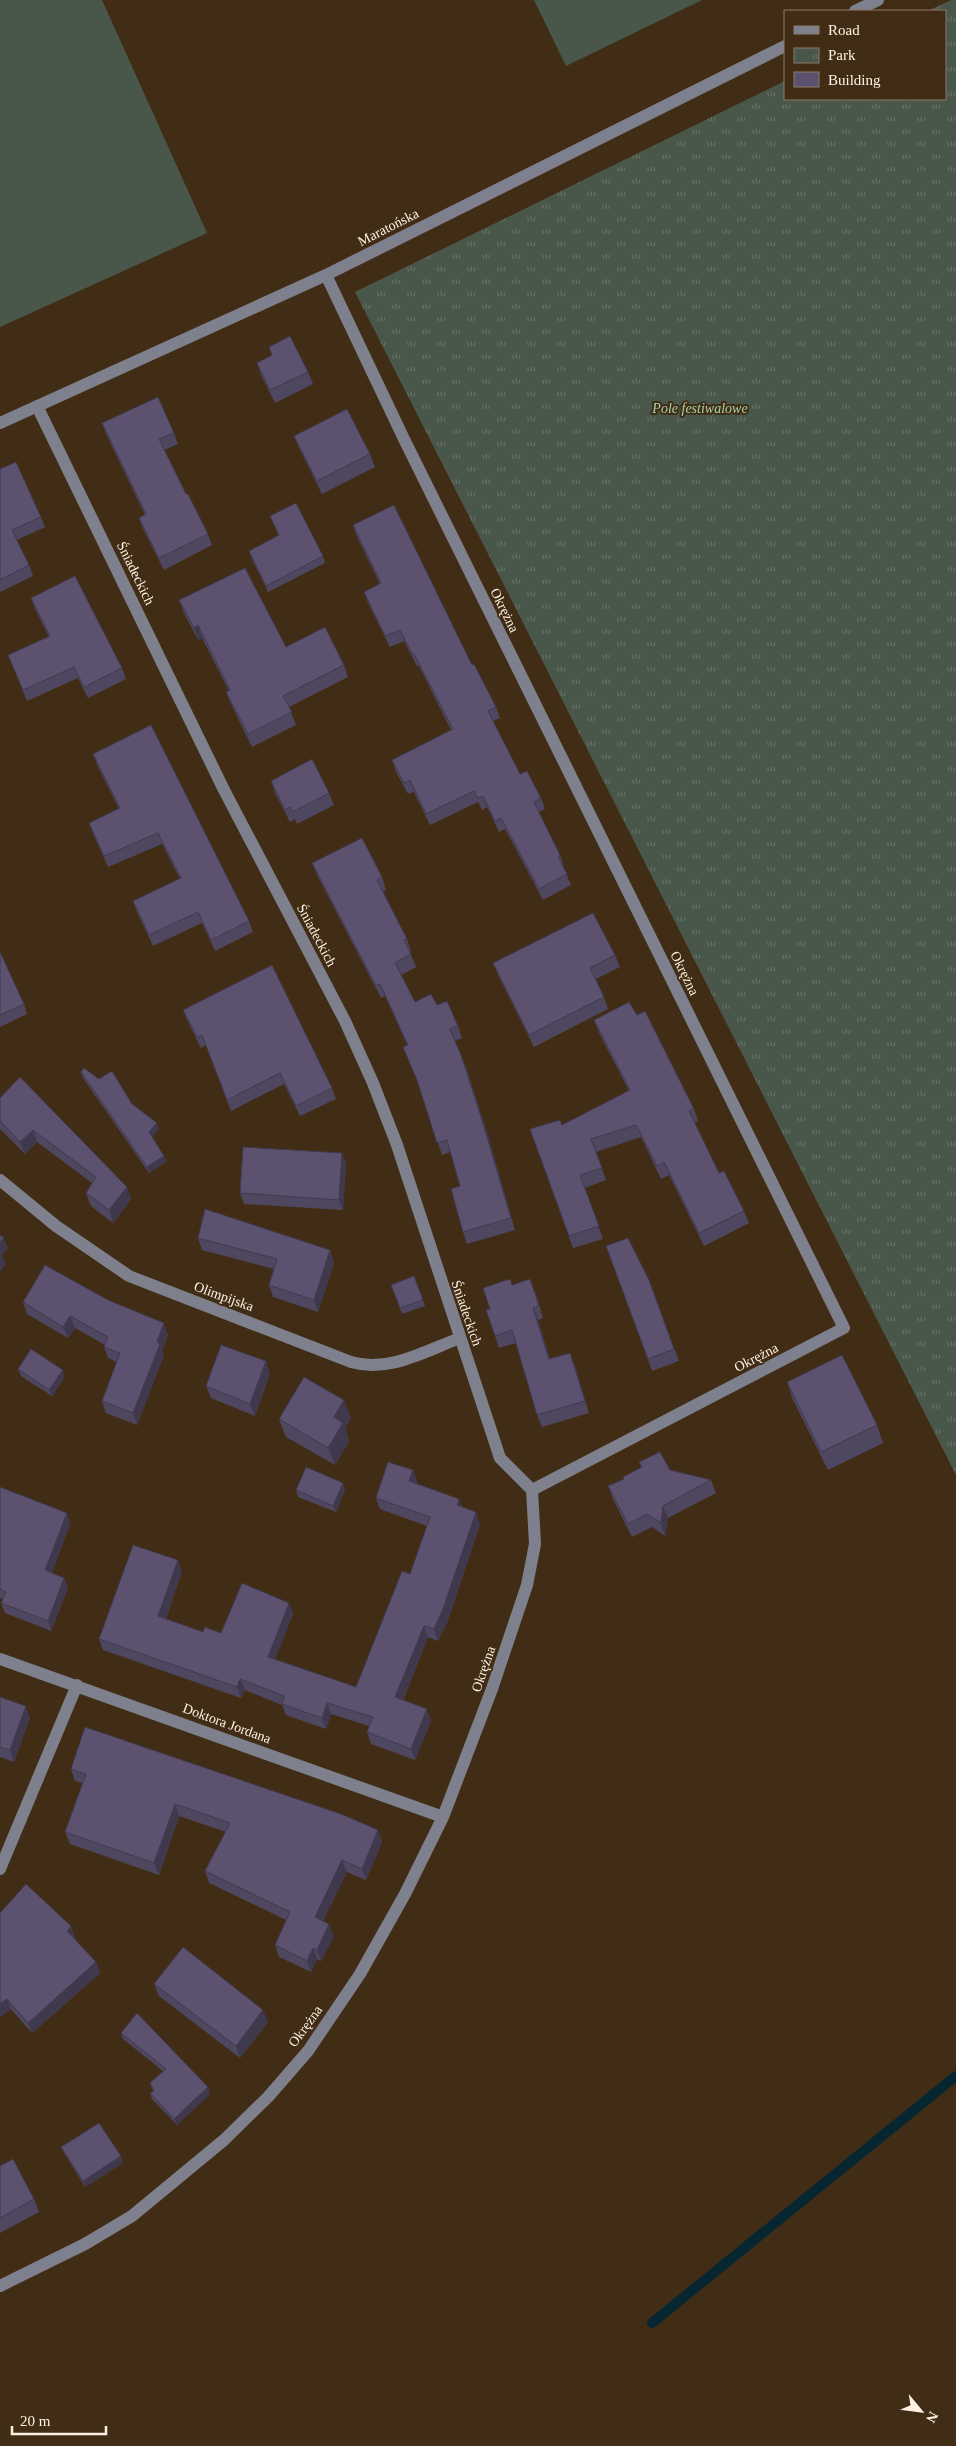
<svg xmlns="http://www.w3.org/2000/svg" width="956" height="2446" viewBox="0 0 956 2446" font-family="Georgia,serif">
	<defs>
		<pattern id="park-tufts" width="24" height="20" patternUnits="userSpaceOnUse" patternTransform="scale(1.25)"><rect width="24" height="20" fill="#49574a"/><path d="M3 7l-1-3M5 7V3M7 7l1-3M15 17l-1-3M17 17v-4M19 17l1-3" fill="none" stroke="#647064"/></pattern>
	</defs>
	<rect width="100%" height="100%" fill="#412d16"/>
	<path fill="#49574a" d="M0,0H102L207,233L0,327Z
		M534,0H702L566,66Z"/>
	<path fill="url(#park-tufts)" d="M951,0H956V1475L355,292L785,81V99H945V11H928Z"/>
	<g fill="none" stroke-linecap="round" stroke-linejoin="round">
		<path stroke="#062632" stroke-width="10" d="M652,2323L956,2076"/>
		<path stroke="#7e818d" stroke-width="12" d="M855,11L878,0
			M326,275L404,439L844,1328L532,1490
			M37,406L224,790L345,1021L373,1083L397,1145L500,1458L532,1490
			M0,423L326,275L785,46
			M0,1180L56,1226L129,1276L351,1362C389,1373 425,1351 460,1338
			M0,1659L443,1817
			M0,1869L77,1685
			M0,2286L85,2244L132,2216L224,2140L268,2097L308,2051L360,1974L405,1894L443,1817L492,1689L527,1585L535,1544L532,1490"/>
	</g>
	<path fill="#4f475f" d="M269,347L308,372L313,384L275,403L261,375L257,363L272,355Z
		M102,423L174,433L178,444L164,450L186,494L208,534L212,545L164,570L143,529L139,518L145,515L106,434Z
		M294,436L370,454L375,467L322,494L299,448Z
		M0,469L41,517L45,527L17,540L29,565L33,576L0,592Z
		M270,516L323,556L325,563L268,592L251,557L249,551L279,536Z
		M353,525L472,665L496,707L500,718L493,721L520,774L541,798L545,809L539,812L560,855L564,867H563L571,885L543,900L505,829L499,832L487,807L482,810L478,802L430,825L414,792L408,794L396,772L392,760L451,730L419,666H417L404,641L390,647L368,603L364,592L380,584L357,537Z
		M31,598L122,668L126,679L88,698L78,678L27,701L8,655L49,637L35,609Z
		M179,600L286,647L344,665L348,677L289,707L296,725L252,747L231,704L226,692L229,691L202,638L198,640L184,613Z
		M93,754L249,921L253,932L215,951L202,923L153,946L137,912L133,901L180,879L162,844L108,867L93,834L89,823L119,809L97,765Z
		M271,781L329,793L334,805L297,824L295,819L290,822L275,793Z
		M312,863L382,877L386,890L383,892L407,939L411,952H410L416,967L401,975L415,1002L437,1005L458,1026L462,1038L455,1041L466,1067L487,1132L515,1230L467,1244L463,1232L460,1186L450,1152L442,1155L420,1088L403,1047L407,1045L385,996L381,998L317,875Z
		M0,952L24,1004L27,1014L0,1027Z
		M615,955L620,967L596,979L604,997L608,1009L534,1047L498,975L493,963Z
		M183,1010L332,1088L336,1099L300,1116L284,1084L231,1111L206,1045L201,1048L187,1020Z
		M637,1015L694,1109L698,1121L695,1123L719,1173L744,1211L749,1223L704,1246L669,1175L661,1179L641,1137L596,1152L606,1180L585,1188L603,1239L573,1248L530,1129L562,1125L629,1091L599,1033L594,1020Z
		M81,1072L132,1104L157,1123L159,1129L152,1137L164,1156L166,1162L149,1173L83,1078Z
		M0,1098L127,1187L131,1199L113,1223L91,1206L86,1193L92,1183L37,1142L25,1154L0,1129Z
		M342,1153L346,1163L343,1210L244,1204L240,1193Z
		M198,1238L330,1250L334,1263L318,1312L273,1297L269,1285L274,1269L202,1250Z
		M606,1246L649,1280L679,1361L652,1371Z
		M414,1276L425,1306L402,1314L391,1285Z
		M512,1285L535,1291L543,1318L538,1320L550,1359L575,1366L589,1413L542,1427L537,1415L516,1343L499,1348L495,1336L490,1309Z
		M23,1302L168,1335L162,1351L164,1355L137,1425L106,1413L102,1401L117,1362L108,1358L104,1347L105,1345L75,1328L68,1338L27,1314Z
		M18,1369L65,1377L52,1396L21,1376Z
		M270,1374L255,1416L211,1398L206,1386Z
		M787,1382L877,1425L883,1443L828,1470L793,1400Z
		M351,1418L345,1428L349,1441L335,1465L286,1437L279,1419Z
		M639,1462L711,1480L716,1493L668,1518L665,1536L652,1527L632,1537L613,1499L608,1486L624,1479L641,1467Z
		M413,1470L417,1482L416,1484L459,1499L462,1507L480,1524L448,1620L438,1641L428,1637L403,1700L431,1721L415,1760L371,1744L367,1732L369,1726L331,1714L326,1729L286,1715L282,1705L245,1690L241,1698L103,1650L99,1639L182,1571L166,1619L203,1632L221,1633L289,1603L293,1614L275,1659L356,1687L410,1574L427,1526L380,1509L376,1498Z
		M0,1487L67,1513L70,1524L52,1573L64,1578L68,1588L51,1631L5,1613L1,1603L3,1599L0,1598Z
		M345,1489L336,1512L298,1497L296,1490Z
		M0,1697L30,1718L14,1762L0,1757Z
		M71,1769L378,1830L382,1842L366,1880L347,1872L323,1921L334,1936L321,1961L317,1959L311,1972L279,1957L275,1945L286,1920L209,1883L205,1871L226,1832L179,1816L159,1875L70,1844L65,1832L83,1783L75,1781Z
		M0,1913L75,1937L74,1938L96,1962L100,1973L32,2033L11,2009L0,2017Z
		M154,1984L268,2022L240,2058L159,1996Z
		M121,2033L210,2094L177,2125L152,2099L150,2093L153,2091L150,2083L163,2071L123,2039Z
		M61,2147L123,2163L85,2187L64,2153Z
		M0,2166L34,2199L39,2212L0,2233Z"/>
	<path fill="#40394e" d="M198,625L202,638L198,640L194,628Z
		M461,1055L487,1132L515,1230L511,1218Z
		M157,1123L159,1129L151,1138L149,1132Z
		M33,1130L37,1142L25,1154L20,1142Z
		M342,1153L346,1163L343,1210L339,1200Z
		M164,1156L166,1162L149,1173L147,1167Z
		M127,1187L131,1199L113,1223L109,1210Z
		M4,1238L8,1248L2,1255L6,1264L0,1272V1243Z
		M330,1250L334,1263L318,1312L314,1300Z
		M533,1308L538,1320L554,1372L549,1359Z
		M70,1316L75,1328L68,1338L63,1327Z
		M164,1323L168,1335L162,1351L164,1355L137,1425L133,1413L157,1342Z
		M570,1353L575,1366L589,1413L585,1401Z
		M266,1361L270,1374L255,1416L250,1404Z
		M63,1370L65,1377L52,1396L49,1390Z
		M344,1400L351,1418L345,1428L349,1441L335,1465L328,1448L334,1417Z
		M413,1470L417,1482L413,1493L409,1481Z
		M343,1483L345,1489L336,1512L333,1506Z
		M459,1499L464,1510L457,1505Z
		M663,1506L668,1518L665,1536L661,1523Z
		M476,1512L480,1524L448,1620L438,1641L434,1629Z
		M67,1513L70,1524L49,1581L45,1570Z
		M178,1560L182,1571L163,1628L158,1616Z
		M64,1578L68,1588L51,1631L48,1621Z
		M289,1603L293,1614L272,1668L268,1657Z
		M424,1626L428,1637L399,1708L395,1697Z
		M240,1679L245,1690L241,1698L237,1687Z
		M327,1703L331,1714L326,1729L322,1718Z
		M26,1706L30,1718L14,1762L10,1750Z
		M427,1709L431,1721L415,1760L411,1749Z
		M175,1804L179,1816L159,1875L154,1863Z
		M378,1830L382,1842L366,1880L362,1869Z
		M342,1860L347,1872L319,1929L315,1917Z
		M329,1924L334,1936L321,1961L317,1950Z
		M71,1926L75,1937L71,1941L67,1931Z
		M313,1948L317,1959L311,1972L307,1961Z
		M96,1962L100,1973L32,2033L28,2023Z
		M7,1999L11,2009L0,2017V2004Z
		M263,2010L268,2022L240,2058L236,2046Z
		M208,2087L210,2094L177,2125L174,2119Z
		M121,2156L123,2163L85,2187L83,2181Z"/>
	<path fill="#5c526f" stroke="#40394e" d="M290,336L308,372L270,390L257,363L272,355L269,347Z
		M158,397L174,433L159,439L186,494H188L208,534L159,558L139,518L146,514L102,423Z
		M347,409L370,454L317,481L294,436Z
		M16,462L41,517L12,530L29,565L0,580V469Z
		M296,503L323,556L266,586L249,551L279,535L270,516Z
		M394,505L472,665L474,664L496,707L488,711L520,774L527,771L541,798L534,802L560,855L558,857L567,874L539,889L501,818L495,821L483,796L478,798L474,791L426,814L410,780L404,783L392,760L453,729L414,654L413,655L400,630L385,636L364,592L381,583L353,525Z
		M245,568L286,647L325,627L344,665L283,696L292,712L248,734L226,692L230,690L198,625L194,628L179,600Z
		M75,576L122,668L84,687L74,667L23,690L8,655L50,636L31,598Z
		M151,725L249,921L211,940L198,912L149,935L133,901L181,878L158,833L104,856L89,823L120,808L93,754Z
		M312,759L329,793L293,812L290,807L285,810L271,781Z
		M362,838L382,877L377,880L407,939L404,940L411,954L395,963L415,1002L431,994L437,1005L447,1001L458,1026L450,1029L461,1055L482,1120L511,1218L463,1232L451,1189L460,1186L447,1140L437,1143L417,1080L403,1047L408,1045L380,984L376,986L312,863Z
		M593,913L615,955L590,968L604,997L529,1035L493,963Z
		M0,952L24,1004L0,1015Z
		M272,965L332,1088L296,1106L280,1073L227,1100L202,1035L197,1037L183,1010Z
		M629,1002L637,1015L645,1011L694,1109L689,1111L719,1173L724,1171L744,1211L699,1233L664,1162L657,1166L636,1125L591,1139L602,1168L580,1175L599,1226L569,1236L530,1129L560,1120L562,1125L630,1090L594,1020Z
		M84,1068L99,1079L112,1071L132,1104L157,1123L149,1132L164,1156L147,1167L81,1072Z
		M20,1077L127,1187L109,1210L86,1193L96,1177L33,1130L20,1142L0,1121V1098Z
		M243,1147L342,1153L339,1200L240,1193Z
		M205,1209L330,1250L314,1300L269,1285L277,1259L198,1238Z
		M0,1235L4,1238L0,1243Z
		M628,1238L649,1280L674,1349L648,1359L606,1246Z
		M45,1265L108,1300L164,1323L157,1342L160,1344L133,1413L102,1401L120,1353L104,1347L108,1337L70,1316L63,1327L23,1302Z
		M414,1276L423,1300L400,1308L391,1285Z
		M510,1279L512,1285L530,1279L539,1306L533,1308L549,1359L570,1353L585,1401L537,1415L512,1330L495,1336L486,1310L490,1309L483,1288Z
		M221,1345L266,1361L250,1404L206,1386Z
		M31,1349L63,1370L49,1390L18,1369Z
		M842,1355L877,1425L821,1452L787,1382Z
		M304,1377L344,1400L334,1417L343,1423L328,1448L279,1419Z
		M660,1452L670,1470L711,1480L663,1506L661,1523L647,1514L628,1524L608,1486L624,1479L623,1477L642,1467L639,1462Z
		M388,1462L413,1470L409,1481L459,1499L457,1505L476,1512L443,1609L434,1629L424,1626L395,1697L427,1709L411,1749L367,1732L373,1717L327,1703L322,1718L282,1704L284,1696L240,1679L237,1687L99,1639L133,1545L178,1560L158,1616L203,1632L205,1627L221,1633L242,1583L289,1603L268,1657L356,1687L402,1571L410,1574L430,1517L376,1498Z
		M306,1467L343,1483L333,1506L296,1490Z
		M0,1487L67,1513L45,1570L64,1578L48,1621L1,1603L6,1592L0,1589Z
		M0,1697L26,1706L10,1750L0,1747Z
		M85,1727L341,1814L378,1830L362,1869L342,1860L315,1917L329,1924L317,1950L313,1948L307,1961L275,1945L290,1912L205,1871L230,1823L175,1804L154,1863L65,1832L86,1774L71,1769Z
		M26,1884L71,1926L67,1931L96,1962L28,2023L7,1999L0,2004V1913Z
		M183,1947L263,2010L236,2046L154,1984Z
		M137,2013L208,2087L174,2119L150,2093L154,2091L150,2083L166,2069L121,2033Z
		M99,2123L121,2156L83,2181L61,2147Z
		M13,2159L34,2199L0,2218V2166Z"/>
	<g text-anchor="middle" stroke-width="4" stroke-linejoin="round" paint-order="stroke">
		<g font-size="14" fill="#fef1e3" stroke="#412d16">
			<text transform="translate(388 227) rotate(-27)" y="5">Maratońska</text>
			<text transform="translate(136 573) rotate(64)" y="5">Śniadeckich</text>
			<text transform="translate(505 610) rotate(64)" y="5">Okrężna</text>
			<text transform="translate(317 935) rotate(62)" y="5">Śniadeckich</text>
			<text transform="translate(685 973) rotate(64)" y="5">Okrężna</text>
			<text transform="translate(224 1296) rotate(20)" y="5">Olimpijska</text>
			<text transform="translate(467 1313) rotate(71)" y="5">Śniadeckich</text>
			<text transform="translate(756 1357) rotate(-27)" y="5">Okrężna</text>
			<text transform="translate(483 1669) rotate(-71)" y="5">Okrężna</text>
			<text transform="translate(227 1723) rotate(20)" y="5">Doktora Jordana</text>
			<text transform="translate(305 2026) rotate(-54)" y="5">Okrężna</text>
		</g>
		<g font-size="14" font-style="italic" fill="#a7d3aa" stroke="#412d16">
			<text x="700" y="413">Pole festiwalowe</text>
		</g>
	</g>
	<rect x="784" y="10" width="162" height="90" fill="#412d16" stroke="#8d7b68"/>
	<rect x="794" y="26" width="25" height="8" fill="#7e818d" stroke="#8d7b68"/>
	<text x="828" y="35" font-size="15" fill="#fef1e3">Road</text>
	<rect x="794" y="48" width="25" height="15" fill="url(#park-tufts)" stroke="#8d7b68"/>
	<text x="828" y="60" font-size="15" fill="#fef1e3">Park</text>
	<rect x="794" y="72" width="25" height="15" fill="#5c526f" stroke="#8d7b68"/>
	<text x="828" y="85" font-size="15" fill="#fef1e3">Building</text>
	<g transform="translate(921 2411) rotate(119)" stroke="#412d16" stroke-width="4" paint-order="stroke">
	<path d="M0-4L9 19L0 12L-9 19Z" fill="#fef1e3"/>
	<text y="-8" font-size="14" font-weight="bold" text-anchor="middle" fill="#fef1e3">N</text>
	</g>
	<path d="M12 2426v8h94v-8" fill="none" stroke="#fef1e3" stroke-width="2.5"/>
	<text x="20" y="2426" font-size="15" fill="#fef1e3" stroke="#412d16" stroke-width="4" paint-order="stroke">20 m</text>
</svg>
